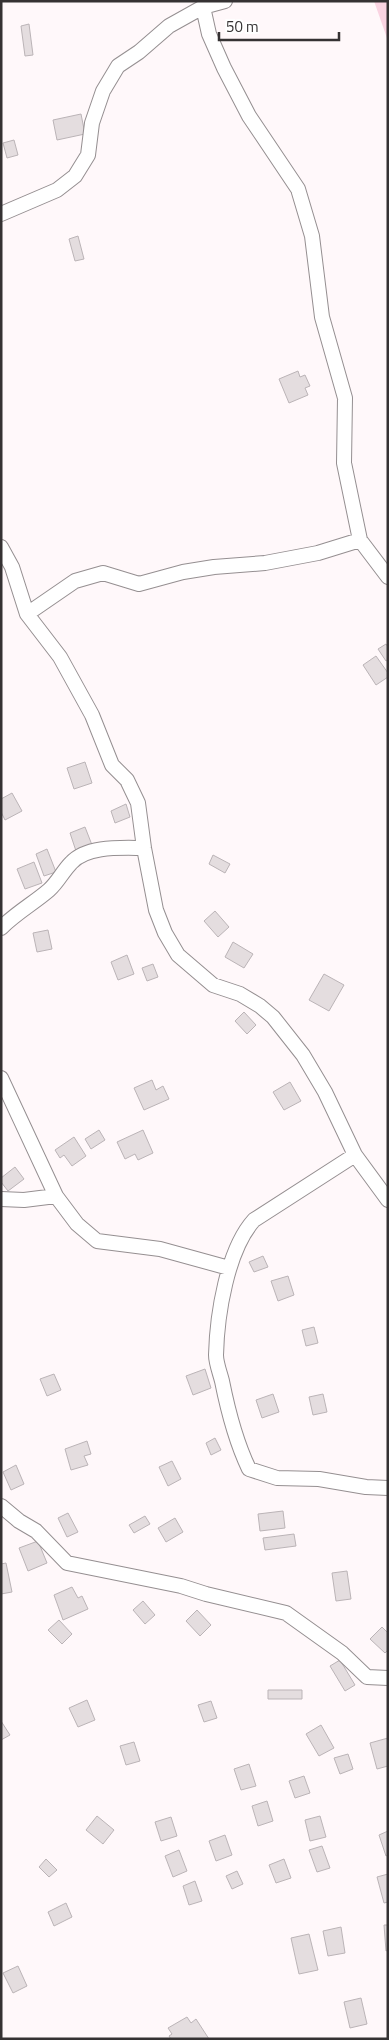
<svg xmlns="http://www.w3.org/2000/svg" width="389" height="2040" viewBox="0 0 389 2040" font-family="'Titillium Web',sans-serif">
	<rect width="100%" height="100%" fill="#fff8fa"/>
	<path fill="#fad4e2" d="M374,1H388V41Z"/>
	<path fill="#e4dddf" stroke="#bbb4b7" d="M29,24L33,55L25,56L21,26Z
		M81,114L85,134L57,140L53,120Z
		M14,140L18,155L7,158L3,143Z
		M78,236L84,259L75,261L69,239Z
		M298,371L300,377L305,375L310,386L305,388L308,395L289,403L279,379Z
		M386,644L388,647V660L386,661L378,649Z
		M376,656L388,673V677L376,685L363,665Z
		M85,762L92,783L74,789L67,768Z
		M12,793L22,811L5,820L1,812V799Z
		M126,804L130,817L115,823L111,811Z
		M85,827L92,845L76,851L70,833Z
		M47,849L56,872L44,876L36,854Z
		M213,855L230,864L225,873L209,864Z
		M34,862L42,883L25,889L17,869Z
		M215,911L229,927L218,937L204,921Z
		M48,930L52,949L37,952L33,933Z
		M233,942L253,954L244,968L225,957Z
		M127,955L134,974L118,980L111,962Z
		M153,964L158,977L147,981L142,968Z
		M324,974L344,985L329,1011L309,1000Z
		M244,1012L256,1025L247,1034L235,1021Z
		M152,1080L156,1090L163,1086L169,1099L144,1110L134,1088Z
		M290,1082L301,1101L284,1110L273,1092Z
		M99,1130L105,1140L91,1149L85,1139Z
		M143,1130L153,1153L138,1160L135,1154L125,1159L117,1142Z
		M74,1137L86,1156L72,1166L64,1155L60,1158L55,1150Z
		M15,1167L24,1179L8,1191L1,1182V1178Z
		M263,1256L268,1267L254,1272L249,1262Z
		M288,1276L294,1295L278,1301L271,1281Z
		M314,1327L318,1343L306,1346L302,1330Z
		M205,1369L211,1388L193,1395L186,1376Z
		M54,1374L61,1390L47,1396L40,1379Z
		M273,1394L279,1412L262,1418L256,1400Z
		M323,1394L327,1412L313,1415L309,1397Z
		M215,1438L221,1450L211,1455L206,1443Z
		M87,1441L91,1454L84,1456L88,1465L71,1470L65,1449Z
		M172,1461L181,1479L168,1486L159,1467Z
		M16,1465L24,1484L11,1490L3,1472Z
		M283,1511L285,1528L260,1531L258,1514Z
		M68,1513L78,1532L67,1537L58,1518Z
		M145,1516L150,1524L134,1533L129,1525Z
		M175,1518L183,1532L166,1542L158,1528Z
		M294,1534L296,1546L265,1550L263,1538Z
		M38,1541L47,1563L28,1571L19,1548Z
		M6,1563L12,1592L1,1594V1564Z
		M347,1571L351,1599L336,1601L332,1573Z
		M72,1587L78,1598L82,1596L88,1609L63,1620L54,1595Z
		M143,1601L155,1615L145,1624L133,1610Z
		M197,1610L211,1625L200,1636L186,1621Z
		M59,1620L72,1634L62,1644L48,1630Z
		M382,1627L388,1633V1650L385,1653L370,1639Z
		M340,1660L355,1685L345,1691L330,1666Z
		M268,1690H302V1699H268Z
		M87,1700L95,1720L78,1727L69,1708Z
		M211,1701L217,1718L204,1722L198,1705Z
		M1,1721L10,1735L1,1740Z
		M321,1725L334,1748L319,1756L306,1734Z
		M388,1738V1766L377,1769L370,1743Z
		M134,1742L140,1761L126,1765L120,1746Z
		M348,1754L353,1769L340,1774L334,1758Z
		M249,1764L256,1786L241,1790L234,1769Z
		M304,1776L310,1793L295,1798L289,1781Z
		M267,1801L273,1821L258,1826L252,1806Z
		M97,1816L114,1830L103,1844L86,1830Z
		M320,1816L326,1837L310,1841L305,1820Z
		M171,1817L177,1836L161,1841L155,1822Z
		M388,1831V1855L386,1856L379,1835Z
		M225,1835L232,1855L216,1861L209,1841Z
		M322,1846L330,1868L317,1872L309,1850Z
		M179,1850L187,1871L173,1877L165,1856Z
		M46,1859L57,1870L49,1877L39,1867Z
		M284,1859L291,1878L276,1883L269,1865Z
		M237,1871L243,1884L232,1889L226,1876Z
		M388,1874V1902L384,1903L377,1877Z
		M195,1881L202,1901L189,1905L183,1886Z
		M66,1903L72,1917L54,1926L48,1912Z
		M384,1925H388V1950L386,1951Z
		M341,1927L345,1953L328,1956L323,1931Z
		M309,1934L318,1970L299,1974L291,1938Z
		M18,1966L27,1986L13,1993L3,1973Z
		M361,1998L367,2024L350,2028L344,2002Z
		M187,2017L191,2023L196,2019L209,2039H171L169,2036L172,2034L168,2028Z"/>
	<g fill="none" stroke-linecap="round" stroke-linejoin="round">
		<defs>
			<path id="street" d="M203,7L209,34L224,68L249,116L298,189L312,236L322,317L345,398L344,463L360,540L388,577
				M1,214L57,190L75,176L88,155L92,123L103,91L118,66L139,52L169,26L203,7L225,1
				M1,547L12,567L27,614L60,657L92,715L112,765L127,780L138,803L144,848L156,910L165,933L178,955L213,985L240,994L260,1006L273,1017L303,1055L325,1092L355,1155L388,1200
				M27,614L75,581L103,573L139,584L183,572L214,567L265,563L318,553L360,540
				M1,928C16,913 34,903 49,890C58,882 63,871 71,863C87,845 123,848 144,848
				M1,1078L56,1196L77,1224L97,1241L160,1249L229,1268
				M355,1155L254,1220C227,1250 217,1315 216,1355C216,1363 220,1373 222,1381C228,1411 236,1442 249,1469L277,1478L319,1479L366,1487L388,1488
				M1,1199L24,1200L56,1196
				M1,1506L19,1521L36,1531L67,1563L181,1586L206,1594L286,1613L342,1653L367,1677L388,1678"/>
		</defs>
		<use href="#street" stroke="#958f91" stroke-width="16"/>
		<use href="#street" stroke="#fff" stroke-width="14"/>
	</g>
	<rect width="389" height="2040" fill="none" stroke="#353233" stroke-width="5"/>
	<path d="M219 32v8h120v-8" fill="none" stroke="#353233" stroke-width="2.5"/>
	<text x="226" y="32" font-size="15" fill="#353233" stroke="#ffffff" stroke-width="4" paint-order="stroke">50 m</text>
</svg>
